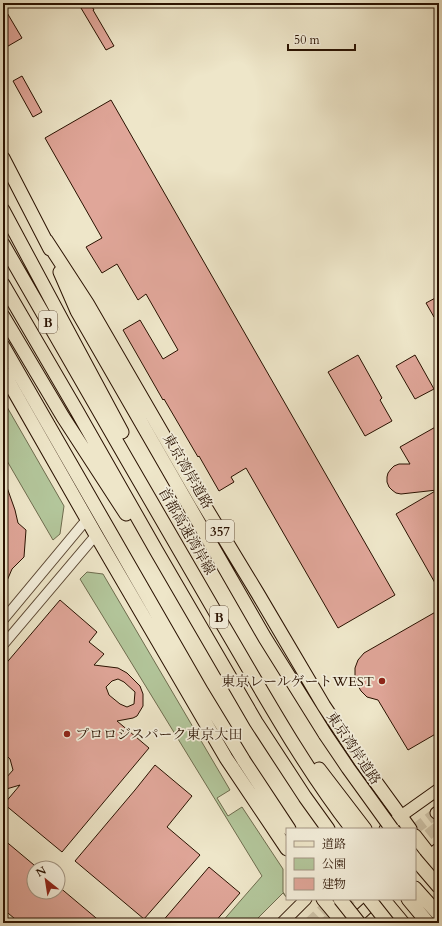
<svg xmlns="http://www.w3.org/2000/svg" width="442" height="926" viewBox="0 0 442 926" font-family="Cardo,'Noto Serif JP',serif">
	<rect width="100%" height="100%" fill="#eee6c9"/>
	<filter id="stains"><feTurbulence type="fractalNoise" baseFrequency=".005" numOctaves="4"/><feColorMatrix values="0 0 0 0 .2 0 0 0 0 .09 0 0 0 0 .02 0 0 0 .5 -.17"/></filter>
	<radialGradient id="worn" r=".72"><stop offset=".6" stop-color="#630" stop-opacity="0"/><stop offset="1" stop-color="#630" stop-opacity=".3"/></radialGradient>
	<path fill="#b3c69b" stroke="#6e6c4e" d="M3,400L64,506L60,534L53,540L3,454Z
		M87,572L103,574L230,790L217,798L228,816L242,807L283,869V892L287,898L283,893L253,923H221L262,876L80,579Z"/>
	<path fill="#e0a699" stroke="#291100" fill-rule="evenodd" d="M78,3H90L94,10H93L114,46L106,50Z
		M3,6L22,38L3,49Z
		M22,76L42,112L33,117L13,81Z
		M111,100L395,595L338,628L246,468L231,477L234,482L219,491L199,456L198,457L164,399L163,400L123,330L140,320L163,359L178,350L146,294L138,300L117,264L102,273L86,247L102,238L45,138Z
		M439,296V314L434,317L426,303Z
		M358,355L382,398L380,400L392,421L365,436L328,372Z
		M415,355L434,389L415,399L396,366Z
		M439,425V590L396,514L437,490L401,494L396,493L392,490L389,487L387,482V477L388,473L391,469L394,466L399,464H410L400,447Z
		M3,479H4L15,510L18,523L26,530L24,557L12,569L3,590Z
		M60,600L97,632L89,642L104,654L94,665L118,668L127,673L140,686L143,694V706L137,716L133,718L117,721L149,748L62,852L4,804L20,785L3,790V777L6,778L13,770L10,759L3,752V667ZM118,679L124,682L135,692L134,704L127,707L120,704L109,695L106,687L112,681Z
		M439,610V732L408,750L378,700L367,697L361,691L357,684L355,676V668L358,660L364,653Z
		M155,765L192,796L167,827L200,855L144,919L75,861L135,790Z
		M3,839L34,865V892H58V886L102,923H20L3,909Z
		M209,867L240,893L214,923H161Z"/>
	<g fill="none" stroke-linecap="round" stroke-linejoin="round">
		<path stroke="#d0c6ab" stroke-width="11" stroke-dasharray="11 5.5" stroke-linecap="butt" d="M415,829L436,813
			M415,845L439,826
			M309,923L334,899
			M325,923L351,899"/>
		<defs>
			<path id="minor" d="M3,620L87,519
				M3,645L96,535"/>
			<path id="major" d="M436,813L439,811
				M385,829L401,816L439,789
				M424,860L439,848
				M282,923L306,899
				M351,923L377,899"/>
			<path id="highway" d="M3,158L50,249
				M3,210L122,432
				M46,240L87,303L201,500L258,594L324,706L362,763L410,829
				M3,244C74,367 145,492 217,615C260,687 300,762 352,829
				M60,272L77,311L265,638L325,734
				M3,284L77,411L156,550L256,722L305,797L328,829
				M3,316L63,417L126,514
				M3,346L202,692L244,761L289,829
				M3,372L96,535L226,758L287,849
				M319,769L365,829
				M415,836L439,867
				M415,888L439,915
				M323,899L343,923
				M383,899L403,923
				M408,899L428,923"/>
		</defs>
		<use href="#minor" stroke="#5a4632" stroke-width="11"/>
		<use href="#major" stroke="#291100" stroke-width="13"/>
		<use href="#highway" stroke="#291100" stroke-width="15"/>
		<use href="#minor" stroke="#f4efdc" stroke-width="9"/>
		<use href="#major" stroke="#eee6c9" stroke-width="11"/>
		<use href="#highway" stroke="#eee6c9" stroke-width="13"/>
		<defs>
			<path id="highway-bridge" d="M325,734L348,768L392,829
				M415,859L439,887
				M340,899L359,923
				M369,899L388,923"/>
		</defs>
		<use href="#highway-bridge" stroke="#291100" stroke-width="15" stroke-linecap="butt"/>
		<use href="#highway-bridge" stroke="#eee6c9" stroke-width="13"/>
	</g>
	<g fill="#8f2418" stroke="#f4efdc" stroke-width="1.5">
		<circle cx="382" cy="681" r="4"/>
		<circle cx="67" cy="734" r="4"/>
	</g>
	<g text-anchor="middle" stroke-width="3.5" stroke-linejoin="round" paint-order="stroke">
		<g fill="#f4efdc" stroke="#665442" stroke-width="1">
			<rect x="39" y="311" width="18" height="22" rx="3"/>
			<rect x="206" y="520" width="28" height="22" rx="3"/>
			<rect x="210" y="606" width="18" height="22" rx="3"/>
		</g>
		<g font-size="13" font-weight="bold" fill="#291100">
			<text x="48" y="327">B</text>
			<text x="220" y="536">357</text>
			<text x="219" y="622">B</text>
		</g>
		<g font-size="14" fill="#291100" stroke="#f4efdc">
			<text transform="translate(188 471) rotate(60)" y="5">東京湾岸道路</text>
			<text transform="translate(187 531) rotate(60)" y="5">首都高速湾岸線</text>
			<text transform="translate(354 748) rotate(56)" y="5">東京湾岸道路</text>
		</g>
		<g font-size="14" fill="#291100" stroke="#f4efdc" text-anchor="end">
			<text x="374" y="686">東京レールゲートWEST</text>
			<text x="75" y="739" text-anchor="start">プロロジスパーク東京大田</text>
		</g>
	</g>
	<rect width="442" height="926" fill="none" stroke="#eee6c9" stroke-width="16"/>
	<rect x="4" y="4" width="434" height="918" fill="none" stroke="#291100" stroke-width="2"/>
	<rect x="8" y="8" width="426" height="910" fill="none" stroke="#291100"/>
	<rect x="286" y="828" width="130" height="72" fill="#f4efdc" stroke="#a39684"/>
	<rect x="294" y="841" width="20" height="6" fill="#eee6c9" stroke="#a39684"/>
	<text x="322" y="848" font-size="12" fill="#291100">道路</text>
	<rect x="294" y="858" width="20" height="12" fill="#b3c69b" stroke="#a39684"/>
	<text x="322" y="868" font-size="12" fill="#291100">公園</text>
	<rect x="294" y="878" width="20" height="12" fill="#e0a699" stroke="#a39684"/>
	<text x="322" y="888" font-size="12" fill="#291100">建物</text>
	<g transform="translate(46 880) rotate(330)"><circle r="19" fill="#f4efdc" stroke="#a39684"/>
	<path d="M0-3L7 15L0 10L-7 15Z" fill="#8f2418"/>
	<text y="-6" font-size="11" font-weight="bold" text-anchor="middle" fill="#291100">N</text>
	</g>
	<path d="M288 44v6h67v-6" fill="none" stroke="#291100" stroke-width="2"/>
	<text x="294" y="44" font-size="12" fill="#291100" stroke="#f4efdc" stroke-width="3" paint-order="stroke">50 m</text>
	<rect width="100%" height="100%" filter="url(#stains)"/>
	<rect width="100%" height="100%" fill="url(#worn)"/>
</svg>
